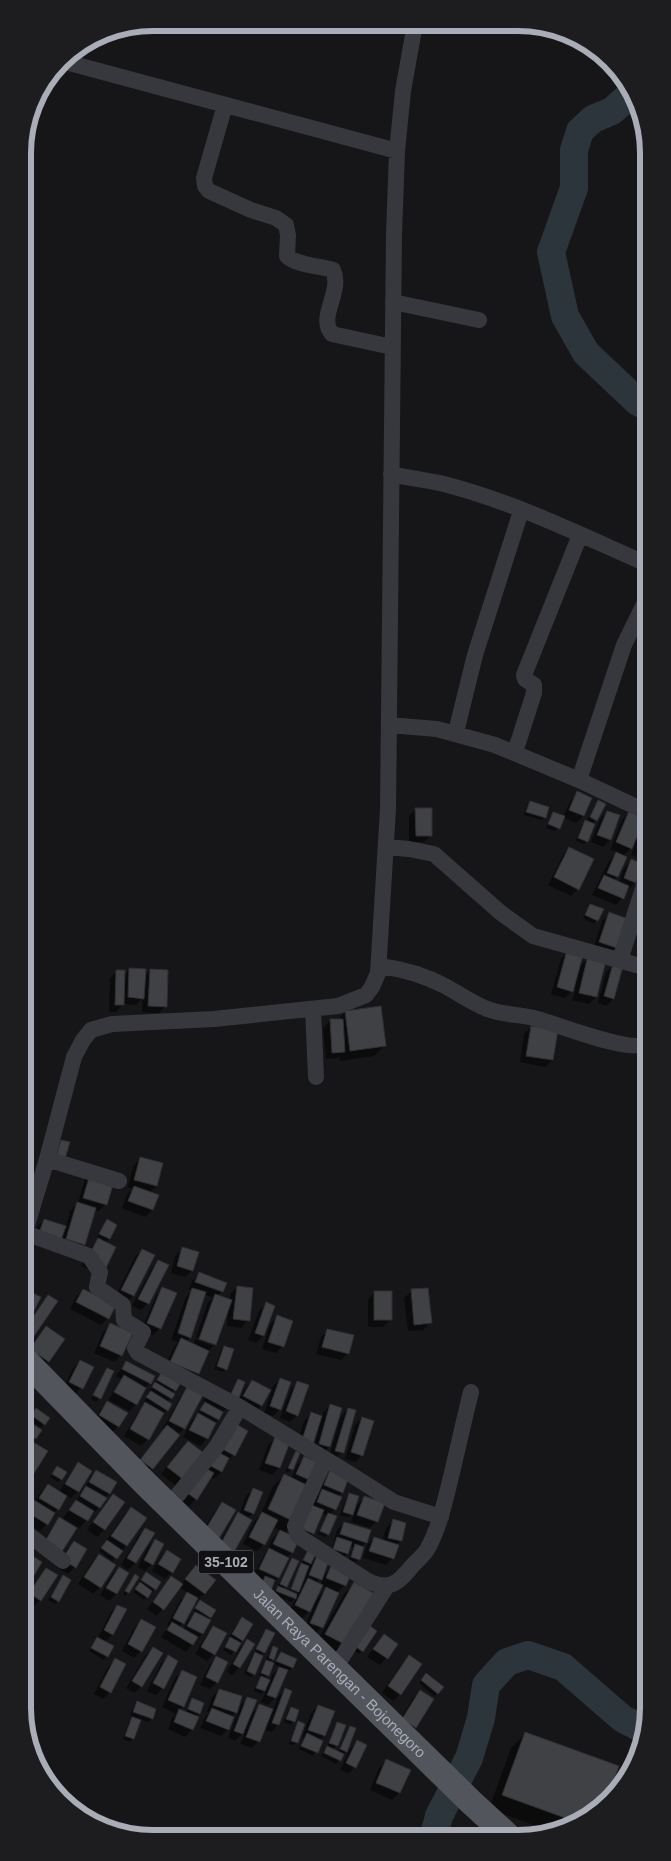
<svg xmlns="http://www.w3.org/2000/svg" width="671" height="1861" viewBox="0 0 671 1861" font-family="Helvetica,sans-serif">
	<rect width="100%" height="100%" fill="#161618"/>
	<path fill="#0007" fill-rule="evenodd" d="M578,793L591,799L583,816L576,823L563,817L558,828L555,831L546,828L551,816L554,813L563,816L571,800Z
		M599,801L596,820L592,824L587,841L584,844L576,841L582,825L586,822Z
		M530,803L545,817L542,820L524,815L527,806Z
		M416,809L431,835L424,842H409V816Z
		M607,812L619,816L610,840L603,847L591,842L600,819Z
		M629,813L638,831L647,822V855L642,859L631,855L635,844L623,856L617,876L613,881L619,883L624,868L631,861L635,882L616,905L592,895L609,861L617,852L610,850L622,820Z
		M570,848L578,889L571,896L548,885L563,855Z
		M647,892V920L634,915Z
		M590,905L597,920L594,924L583,918Z
		M609,914L616,947L609,954L593,949L602,921Z
		M568,952L579,967L589,957L605,961L596,997L589,1004L572,1000L576,987L565,998L551,994L561,959Z
		M613,965V999L606,1006L598,1003L606,972Z
		M130,969L144,977L150,971L166,1006L159,1013L142,1012V998L136,1005L124,1004L116,1012H109L110,978L117,971L124,976Z
		M345,1012L385,1045L374,1056L340,1061L339,1056L337,1058L326,1059L323,1028L330,1021L338,1020Z
		M647,1021V1049L640,1047Z
		M531,1027L552,1060L545,1067L520,1062L524,1034Z
		M140,1159L156,1186L149,1193L152,1210L145,1217L122,1208L127,1194L133,1189L128,1187L133,1166Z
		M92,1172L106,1204L99,1211L94,1210L84,1244L77,1251L60,1246L63,1237L53,1246L33,1240L37,1227L44,1220L66,1227L70,1211L78,1203L85,1179Z
		M107,1221L116,1225L109,1239L105,1243L98,1274L81,1266L92,1247L99,1239L97,1237Z
		M182,1249L192,1270L185,1277L171,1273L175,1256Z
		M142,1250L153,1256L133,1296L126,1303L115,1297L135,1257Z
		M159,1261L167,1266L148,1303L141,1310L132,1306L152,1268Z
		M200,1274L222,1292L217,1296L230,1301V1294L238,1287L248,1320L241,1328L227,1326L228,1309L215,1345L208,1351L198,1374L191,1381L164,1369L174,1347L178,1342L171,1340L186,1297L192,1290L189,1289L192,1281ZM204,1294L213,1298L208,1302L196,1337L213,1343V1346L195,1339L193,1345L186,1342L190,1337Z
		M163,1289L160,1328L153,1335L141,1330L156,1296Z
		M83,1290L108,1318L101,1325L70,1309L76,1297Z
		M24,1291L29,1318L24,1323Z
		M412,1291L430,1323L423,1330L408,1331L404,1298Z
		M375,1292L390,1320L383,1327H368V1299Z
		M48,1297L27,1344L25,1346L24,1328L42,1304Z
		M266,1304L274,1307L263,1336L256,1343L248,1340L259,1311Z
		M277,1317L283,1346L276,1353L262,1349L270,1324Z
		M110,1325L121,1355L114,1362L94,1353L103,1332Z
		M46,1328L48,1361L41,1368L25,1356L39,1335Z
		M328,1330L348,1353L341,1360L316,1354L321,1337Z
		M224,1347L226,1369L223,1372L214,1369L221,1350Z
		M80,1361L81,1388L74,1395L63,1389L73,1368Z
		M127,1362L150,1383L144,1388L136,1404L129,1411L108,1400L122,1379L116,1376Z
		M107,1369L112,1372L96,1402L91,1399Z
		M161,1374L178,1384L171,1394V1398L166,1402L167,1410L163,1413L148,1439L141,1446L124,1436L139,1411L147,1403L144,1401L152,1391L150,1390Z
		M280,1379V1409L273,1416L264,1413L273,1386Z
		M252,1381L261,1405L254,1417L237,1403L245,1388Z
		M298,1382L297,1415L290,1422L280,1418L291,1389Z
		M188,1389L184,1428L145,1475L134,1467L165,1429L163,1428L181,1396Z
		M206,1396L227,1409L222,1411L207,1439L200,1446L183,1437L191,1422L206,1402L203,1401Z
		M107,1402L118,1426L111,1433L93,1422L101,1409Z
		M330,1406L329,1447L322,1454L313,1451L319,1428H317L296,1447L304,1421L311,1414L322,1417L323,1413Z
		M348,1409L342,1452L335,1459L329,1457L341,1416Z
		M33,1413L48,1418L41,1428L29,1419Z
		M362,1418V1455L355,1462L345,1459L355,1425Z
		M25,1420L40,1430L28,1445L26,1444L25,1446Z
		M224,1430L234,1455L226,1462L221,1472L214,1479L210,1477L196,1499L189,1506L180,1500Z
		M275,1438L288,1443L279,1468L272,1475L259,1470L268,1445Z
		M34,1443L30,1477L25,1483V1454Z
		M181,1449L183,1479L176,1486L161,1474Z
		M296,1453L292,1469L288,1472L285,1471Z
		M304,1458L322,1466L296,1522L284,1533L292,1552L286,1558L278,1578L272,1584L253,1576L273,1538L281,1531L273,1527L264,1544L257,1551L243,1544L255,1520L260,1516L273,1486L284,1476L291,1479L297,1465Z
		M78,1464V1491L71,1498L66,1495L47,1524L40,1531L25,1522V1514L41,1492L48,1485L59,1492L72,1471Z
		M331,1468L342,1492L337,1497L335,1509L330,1514L328,1534L325,1537L318,1534L327,1516L321,1513L313,1533L306,1540L294,1535L316,1497L320,1493L318,1492L324,1475Z
		M54,1471L61,1479L58,1482L50,1477Z
		M97,1471L109,1493L99,1508L92,1514H91L80,1528L63,1518L84,1490L90,1478Z
		M253,1489V1513L214,1552L232,1521L239,1514L246,1496Z
		M349,1494L354,1508L364,1498L377,1521L370,1528L351,1522L355,1511L349,1517L340,1515L346,1498Z
		M114,1495L124,1502L104,1530L97,1537L87,1530L107,1502Z
		M222,1504L217,1539H198L215,1511Z
		M131,1508L145,1518L126,1546L111,1563L100,1587L93,1594L78,1584L92,1562L99,1555L111,1563L112,1561L99,1551L124,1515Z
		M60,1519V1553L38,1550L53,1526Z
		M393,1521L400,1541L396,1545L393,1558L386,1565L363,1558L367,1545L374,1538L382,1541L386,1528Z
		M344,1523L366,1542L361,1547L359,1559L356,1562L349,1560L353,1547L349,1546L347,1554L343,1558L328,1559L321,1578L332,1567L345,1585L337,1593L321,1628L314,1635L304,1630L317,1598L327,1588L321,1585L309,1611L302,1618L289,1612L296,1598L291,1602L273,1594L293,1560L286,1585L283,1590L289,1592L290,1589L298,1593V1590L291,1587L306,1553L309,1549L311,1561L318,1554L331,1552L337,1530ZM324,1575L320,1585L316,1583Z
		M145,1529L153,1534L135,1563L128,1570L121,1565L138,1536Z
		M155,1540L152,1564L145,1571L138,1567L148,1547Z
		M74,1542L75,1567L68,1574L56,1567L67,1549Z
		M167,1551L172,1572L165,1579L152,1571L160,1558Z
		M196,1567L214,1580L204,1594L197,1600L196,1599L183,1623L179,1627L183,1630L188,1620L195,1613L193,1612L200,1602L210,1617L202,1634L186,1652L161,1637L169,1626L167,1625L180,1601L188,1593L179,1587L157,1616L147,1609L171,1578L181,1584Z
		M119,1568L128,1574L116,1594L109,1601L100,1595L112,1575Z
		M47,1570L40,1600L33,1607L25,1602V1598L40,1577Z
		M135,1576L128,1593L125,1596L123,1594Z
		M143,1576L155,1589L152,1592L151,1591L144,1600L133,1592Z
		M63,1577L58,1601L55,1604L48,1600Z
		M354,1584L373,1594L334,1655L315,1645L344,1594Z
		M117,1606L112,1635L105,1642L113,1646L104,1660L89,1651L98,1638L110,1613Z
		M242,1619V1640L231,1655L223,1650L235,1626Z
		M141,1621V1651L134,1658L122,1651L134,1628Z
		M214,1627V1654L207,1661L195,1654L207,1634Z
		M369,1627L362,1651L359,1654L353,1650Z
		M267,1630L273,1633L260,1656L254,1674L251,1677L244,1674L263,1633Z
		M384,1635L397,1644L380,1665L367,1657Z
		M247,1641L253,1644L239,1668L232,1675L227,1672L240,1648Z
		M274,1647L273,1659L269,1662L274,1664L281,1654L295,1660L292,1668L289,1671L287,1670L275,1698L268,1705L261,1702L267,1688L261,1694L254,1691L261,1677L259,1676L263,1664ZM272,1663L280,1667L272,1675L270,1681L264,1679L267,1675Z
		M153,1648L141,1686L134,1693L126,1688L146,1655Z
		M168,1657L162,1688L156,1695L147,1691L161,1664Z
		M217,1657V1682L210,1689L200,1685L210,1664Z
		M409,1657L400,1694L393,1701L382,1693L402,1664Z
		M115,1660L110,1692L103,1699L94,1694L108,1667Z
		M182,1671L196,1677L183,1706L179,1710L185,1713L193,1700L199,1713L195,1717L192,1730L185,1737L168,1729L172,1718L176,1714L162,1707L175,1678Z
		M423,1678L438,1693L434,1696L419,1683Z
		M219,1690L236,1712L231,1717L228,1729L221,1736L200,1728L205,1717L209,1713L207,1712L212,1697Z
		M285,1690L278,1725L271,1732L264,1729L259,1741L252,1748L240,1744L246,1730L235,1741L228,1738L241,1705L248,1698L249,1716L259,1706L273,1711L278,1697Z
		M420,1691L415,1727L408,1734L396,1726L413,1698Z
		M137,1703L152,1718L148,1722L130,1715L134,1706Z
		M318,1706L324,1735L319,1741L322,1742L313,1756L299,1749L304,1738L302,1737L311,1713Z
		M291,1708L294,1721L291,1725L284,1722L288,1711Z
		M132,1719L133,1738L130,1742L123,1739L129,1722Z
		M299,1723L297,1742L294,1745L289,1744L296,1726Z
		M337,1723V1745L332,1750L338,1752L347,1731L350,1727L346,1751L336,1764L321,1756L328,1746L334,1727Z
		M525,1734L584,1821L553,1832L489,1809L511,1748Z
		M357,1742L355,1767L348,1774L340,1770L350,1749Z
		M386,1761L409,1771L399,1793L392,1800L370,1790L379,1768Z"/>
	<g fill="none" stroke-linecap="round" stroke-linejoin="round">
		<path stroke="#2c353c" stroke-width="28" d="M629,96L612,111L593,119L580,131L574,150V188L551,252L565,316L586,353L638,402L646,406
			M434,1836L439,1816L469,1758L481,1718L486,1685L507,1662L528,1655L563,1667L623,1719L645,1730"/>
	</g>
	<path fill="#404145" stroke="#303034" d="M577,791L592,798L584,816L569,810Z
		M598,800L606,804L597,821L590,817Z
		M530,801L549,807L546,818L526,812Z
		M415,808H432V836H416Z
		M607,811L620,815L611,840L597,835Z
		M629,811L645,817L632,849L616,842Z
		M553,812L565,816L560,829L548,824Z
		M585,820L595,824L588,842L578,838Z
		M647,821V852L637,848Z
		M569,847L594,859L579,890L554,877Z
		M616,852L627,857L618,877L607,873Z
		M631,859L643,864L636,883L624,878Z
		M604,875L629,886L624,899L598,888Z
		M590,904L604,909L598,921L585,915Z
		M609,912L628,919L617,948L599,942Z
		M567,950L583,955L573,992L557,987Z
		M588,955L606,960L597,997L579,993Z
		M613,964L623,966L614,999L604,996Z
		M129,968L146,969L144,999L128,997Z
		M150,969L168,970L167,1007L148,1006Z
		M116,970H125L124,1005H115Z
		M381,1006L386,1046L350,1051L345,1011Z
		M330,1019H343L345,1052L332,1053Z
		M531,1026L558,1030L553,1060L526,1056Z
		M61,1140L70,1142L65,1159L56,1157Z
		M140,1157L163,1163L157,1186L134,1180Z
		M91,1171L115,1178L107,1205L83,1198Z
		M134,1186L159,1195L153,1210L128,1201Z
		M77,1202L96,1208L85,1245L66,1239Z
		M44,1219L66,1226L61,1240L39,1233Z
		M107,1219L117,1225L110,1239L99,1234Z
		M98,1238L116,1247L106,1268L87,1259Z
		M182,1247L199,1252L193,1271L177,1266Z
		M142,1249L155,1255L134,1296L121,1290Z
		M158,1260L169,1265L149,1304L138,1299Z
		M199,1272L227,1283L223,1292L195,1282Z
		M237,1286L253,1288L250,1321L233,1319Z
		M162,1287L177,1293L161,1329L147,1323Z
		M192,1288L206,1292L191,1338L178,1333Z
		M428,1288L432,1323L414,1325L411,1289Z
		M24,1289L41,1297L30,1319L24,1316Z
		M83,1289L116,1305L109,1319L76,1302Z
		M374,1291H392V1320H374Z
		M215,1294L232,1300L216,1345L199,1339Z
		M48,1295L58,1301L28,1345L25,1342L24,1330Z
		M266,1302L275,1306L264,1336L255,1333Z
		M277,1315L293,1321L284,1347L268,1342Z
		M110,1323L133,1333L122,1356L100,1346Z
		M46,1326L65,1339L49,1362L30,1349Z
		M327,1329L354,1335L349,1354L322,1347Z
		M181,1338L209,1351L199,1374L170,1362Z
		M224,1346L234,1349L227,1370L217,1366Z
		M80,1360L94,1367L83,1389L69,1382Z
		M126,1361L155,1376L151,1384L122,1369Z
		M107,1368L114,1371L101,1399L93,1395Z
		M161,1373L180,1384L176,1391L157,1380Z
		M124,1375L146,1388L137,1405L114,1392Z
		M280,1378L291,1382L281,1410L270,1406Z
		M238,1379L245,1382L238,1400L230,1396Z
		M252,1380L271,1390L262,1406L243,1396Z
		M297,1381L309,1385L298,1416L286,1411Z
		M155,1382L175,1394L172,1399L152,1387Z
		M187,1387L203,1395L185,1429L169,1421Z
		M151,1391L172,1404L168,1411L146,1397Z
		M107,1401L128,1413L119,1427L99,1415Z
		M145,1402L164,1413L149,1440L130,1429Z
		M205,1402L223,1412L219,1420L200,1410Z
		M330,1404L342,1408L330,1447L319,1444Z
		M36,1408L50,1418L45,1425L31,1415Z
		M348,1408L356,1410L344,1453L335,1451Z
		M311,1412L322,1416L313,1444L302,1440Z
		M198,1413L216,1423L208,1439L189,1430Z
		M362,1417L374,1421L363,1456L351,1452Z
		M25,1419L42,1430L36,1439L25,1432Z
		M231,1421L248,1431L235,1456L217,1446Z
		M167,1425L180,1435L153,1469L140,1460Z
		M275,1437L290,1442L280,1468L265,1463Z
		M188,1441L205,1454L184,1480L167,1467Z
		M33,1442L48,1451L31,1478L25,1474V1456Z
		M212,1449L229,1458L222,1472L205,1463Z
		M296,1451L300,1453L293,1470L288,1468Z
		M304,1456L324,1466L316,1483L296,1474Z
		M78,1462L92,1471L79,1492L65,1484Z
		M57,1466L67,1472L62,1480L52,1474Z
		M202,1466L214,1473L197,1500L186,1492Z
		M331,1467L350,1474L343,1493L324,1485Z
		M96,1470L117,1482L110,1494L89,1482Z
		M284,1474L313,1488L297,1523L268,1509Z
		M25,1483L33,1488L25,1501Z
		M48,1484L67,1496L59,1510L39,1498Z
		M86,1486L107,1498L100,1508L80,1496Z
		M253,1488L263,1492L254,1514L244,1510Z
		M322,1489L342,1497L336,1510L317,1502Z
		M349,1493L359,1496L353,1515L343,1512Z
		M113,1494L125,1502L105,1530L93,1522Z
		M364,1496L385,1503L378,1522L357,1515Z
		M34,1500L55,1513L48,1525L27,1512Z
		M76,1500L94,1511L88,1521L69,1510Z
		M222,1502L236,1510L218,1540L204,1532Z
		M309,1504L324,1510L314,1534L300,1528Z
		M131,1507L147,1518L127,1546L111,1536Z
		M238,1512L252,1520L234,1552L220,1545Z
		M262,1512L278,1520L265,1545L249,1537Z
		M328,1513L337,1516L329,1535L320,1531Z
		M59,1517L77,1528L61,1553L44,1543Z
		M393,1519L406,1523L402,1541L388,1538Z
		M344,1522L371,1530L367,1543L340,1534Z
		M145,1528L155,1533L136,1563L127,1558Z
		M280,1530L299,1539L293,1553L273,1544Z
		M337,1537L352,1542L348,1554L333,1549Z
		M374,1537L399,1545L394,1559L369,1551Z
		M155,1539L164,1544L153,1565L144,1560Z
		M107,1540L123,1551L117,1559L101,1548Z
		M74,1541L87,1549L76,1568L62,1559Z
		M355,1544L364,1547L360,1560L351,1557Z
		M269,1548L289,1558L279,1578L259,1569Z
		M309,1548L317,1551L311,1564L303,1560Z
		M167,1550L181,1559L173,1573L158,1564Z
		M318,1553L330,1557L322,1580L309,1575Z
		M99,1554L116,1565L101,1588L84,1577Z
		M31,1555L42,1562L25,1591V1566Z
		M292,1558L299,1561L287,1587L280,1584Z
		M301,1563L309,1566L299,1592L291,1589Z
		M196,1565L216,1580L205,1594L185,1579Z
		M331,1566L351,1574L346,1586L326,1578Z
		M119,1567L129,1573L117,1594L106,1588Z
		M46,1568L58,1575L41,1601L29,1593Z
		M146,1572L161,1582L156,1590L141,1580Z
		M135,1574L139,1577L129,1593L125,1591Z
		M63,1575L71,1580L59,1602L51,1597Z
		M171,1576L183,1584L164,1610L153,1602Z
		M265,1576L275,1580L270,1593L260,1589Z
		M308,1578L323,1585L310,1612L295,1605Z
		M140,1582L152,1591L148,1598L135,1589Z
		M354,1582L375,1594L346,1645L325,1634Z
		M278,1586L297,1594L296,1599L276,1591Z
		M326,1587L339,1593L323,1628L310,1623Z
		M187,1592L198,1598L184,1624L173,1618Z
		M200,1600L216,1610L211,1618L195,1608Z
		M117,1605L127,1609L113,1635L104,1630Z
		M195,1612L211,1620L203,1634L187,1626Z
		M242,1617L253,1624L243,1641L232,1634Z
		M141,1619L156,1627L142,1652L128,1644Z
		M172,1622L198,1637L193,1645L167,1630Z
		M369,1625L377,1631L363,1652L355,1646Z
		M213,1626L227,1633L215,1655L201,1647Z
		M266,1629L275,1633L265,1653L256,1649Z
		M384,1634L398,1644L388,1659L373,1649Z
		M97,1637L114,1646L108,1657L91,1648Z
		M230,1637L241,1643L236,1652L225,1647Z
		M247,1639L255,1644L240,1668L233,1664Z
		M273,1646L278,1648L274,1660L269,1658Z
		M153,1647L163,1653L142,1687L132,1681Z
		M255,1652L263,1656L255,1675L247,1671Z
		M281,1652L297,1659L293,1668L276,1661Z
		M168,1655L178,1661L164,1689L153,1683Z
		M409,1655L422,1664L401,1695L388,1686Z
		M216,1656L228,1662L218,1683L206,1677Z
		M115,1658L126,1664L111,1693L100,1687Z
		M266,1660L274,1663L269,1676L261,1673Z
		M279,1667L288,1670L276,1698L267,1695Z
		M182,1670L197,1677L184,1707L168,1700Z
		M426,1673L444,1687L438,1694L421,1680Z
		M261,1676L270,1680L265,1691L256,1688Z
		M285,1688L292,1691L279,1725L272,1723Z
		M219,1689L242,1696L237,1713L213,1705Z
		M420,1690L434,1699L416,1728L402,1719Z
		M247,1697L257,1700L243,1734L234,1731Z
		M192,1698L204,1703L200,1714L188,1709Z
		M137,1701L156,1709L153,1719L133,1712Z
		M259,1704L273,1709L260,1742L246,1737Z
		M318,1705L335,1711L325,1736L308,1730Z
		M291,1707L299,1710L295,1722L286,1719Z
		M212,1708L234,1717L229,1730L206,1721Z
		M179,1709L199,1717L193,1730L174,1722Z
		M132,1717L141,1720L134,1739L125,1736Z
		M298,1721L305,1724L298,1743L291,1741Z
		M337,1722L346,1725L338,1746L329,1743Z
		M350,1726L356,1728L347,1752L340,1749Z
		M525,1732L619,1766L606,1803L584,1821L579,1823L502,1795Z
		M307,1733L323,1741L318,1753L301,1746Z
		M357,1740L367,1745L356,1768L346,1763Z
		M327,1746L344,1754L341,1761L324,1753Z
		M386,1759L411,1770L400,1793L376,1783Z"/>
	<g fill="none" stroke-linecap="round" stroke-linejoin="round">
		<path stroke="#37383d" stroke-width="16" d="M62,61L397,151
			M225,105L204,178L205,186L209,191L251,210L276,218L286,225L288,235L287,256C296,265 320,266 333,270C343,292 317,317 332,334L392,347
			M393,302L479,320
			M391,474C408,478 426,480 444,484C514,502 581,535 647,564
			M389,725L437,729L495,745L579,780L647,812
			M456,732L475,655L521,511
			M515,752L534,693V685L525,679L524,675L580,535
			M579,780L624,645L647,598
			M386,847L409,849L434,854L501,913L533,936L647,968
			M620,960L647,876
			M380,966C403,969 424,975 445,986C458,993 471,1002 485,1008C500,1015 518,1014 534,1018C555,1023 632,1055 647,1043
			M313,1009L316,1077
			M47,1159L119,1181
			M25,1233L89,1256L100,1272L97,1287L123,1305L124,1320L143,1332L135,1348L138,1353L240,1407L350,1474L394,1502L441,1517
			M24,1235L47,1159L74,1057L83,1040L91,1030L112,1024L214,1019L338,1006L366,995L372,987L378,973L388,809L394,234L397,151L403,91L415,24
			M325,1460L295,1526L298,1536L368,1581C391,1592 399,1582 413,1565C418,1560 425,1554 428,1548C438,1530 443,1509 448,1489C456,1457 463,1424 471,1392
			M169,1506L217,1446L240,1407
			M25,1532L63,1561
			M335,1668L387,1586"/>
		<path stroke="#53555c" stroke-width="26" id="s1" d="M25,1360L145,1483L472,1803L508,1836"/>
	</g>
	<g text-anchor="middle" stroke-width="4" stroke-linejoin="round" paint-order="stroke">
		<rect fill="#111113" stroke="#7b7e86" stroke-width="1" x="198.5" y="1550.5" width="55" height="23" rx="4"/>
		<g font-size="14" font-weight="bold" fill="#a8adb8">
			<text x="226" y="1567">35-102</text>
		</g>
		<g font-size="15" fill="#a8adb8" stroke="#111113">
			<text dy="5" stroke="none"><textPath href="#s1" startOffset="444">Jalan Raya Parengan - Bojonegoro</textPath></text>
		</g>
	</g>
	<path d="M0 0H671V1861H0ZM153 31H518A122 122 0 0 1 640 153V1708A122 122 0 0 1 518 1830H153A122 122 0 0 1 31 1708V153A122 122 0 0 1 153 31Z" fill="#1d1d20" fill-rule="evenodd"/>
	<path fill="none" stroke="#a8adb8" stroke-width="6" d="M153 31H518A122 122 0 0 1 640 153V1708A122 122 0 0 1 518 1830H153A122 122 0 0 1 31 1708V153A122 122 0 0 1 153 31Z"/>
</svg>
